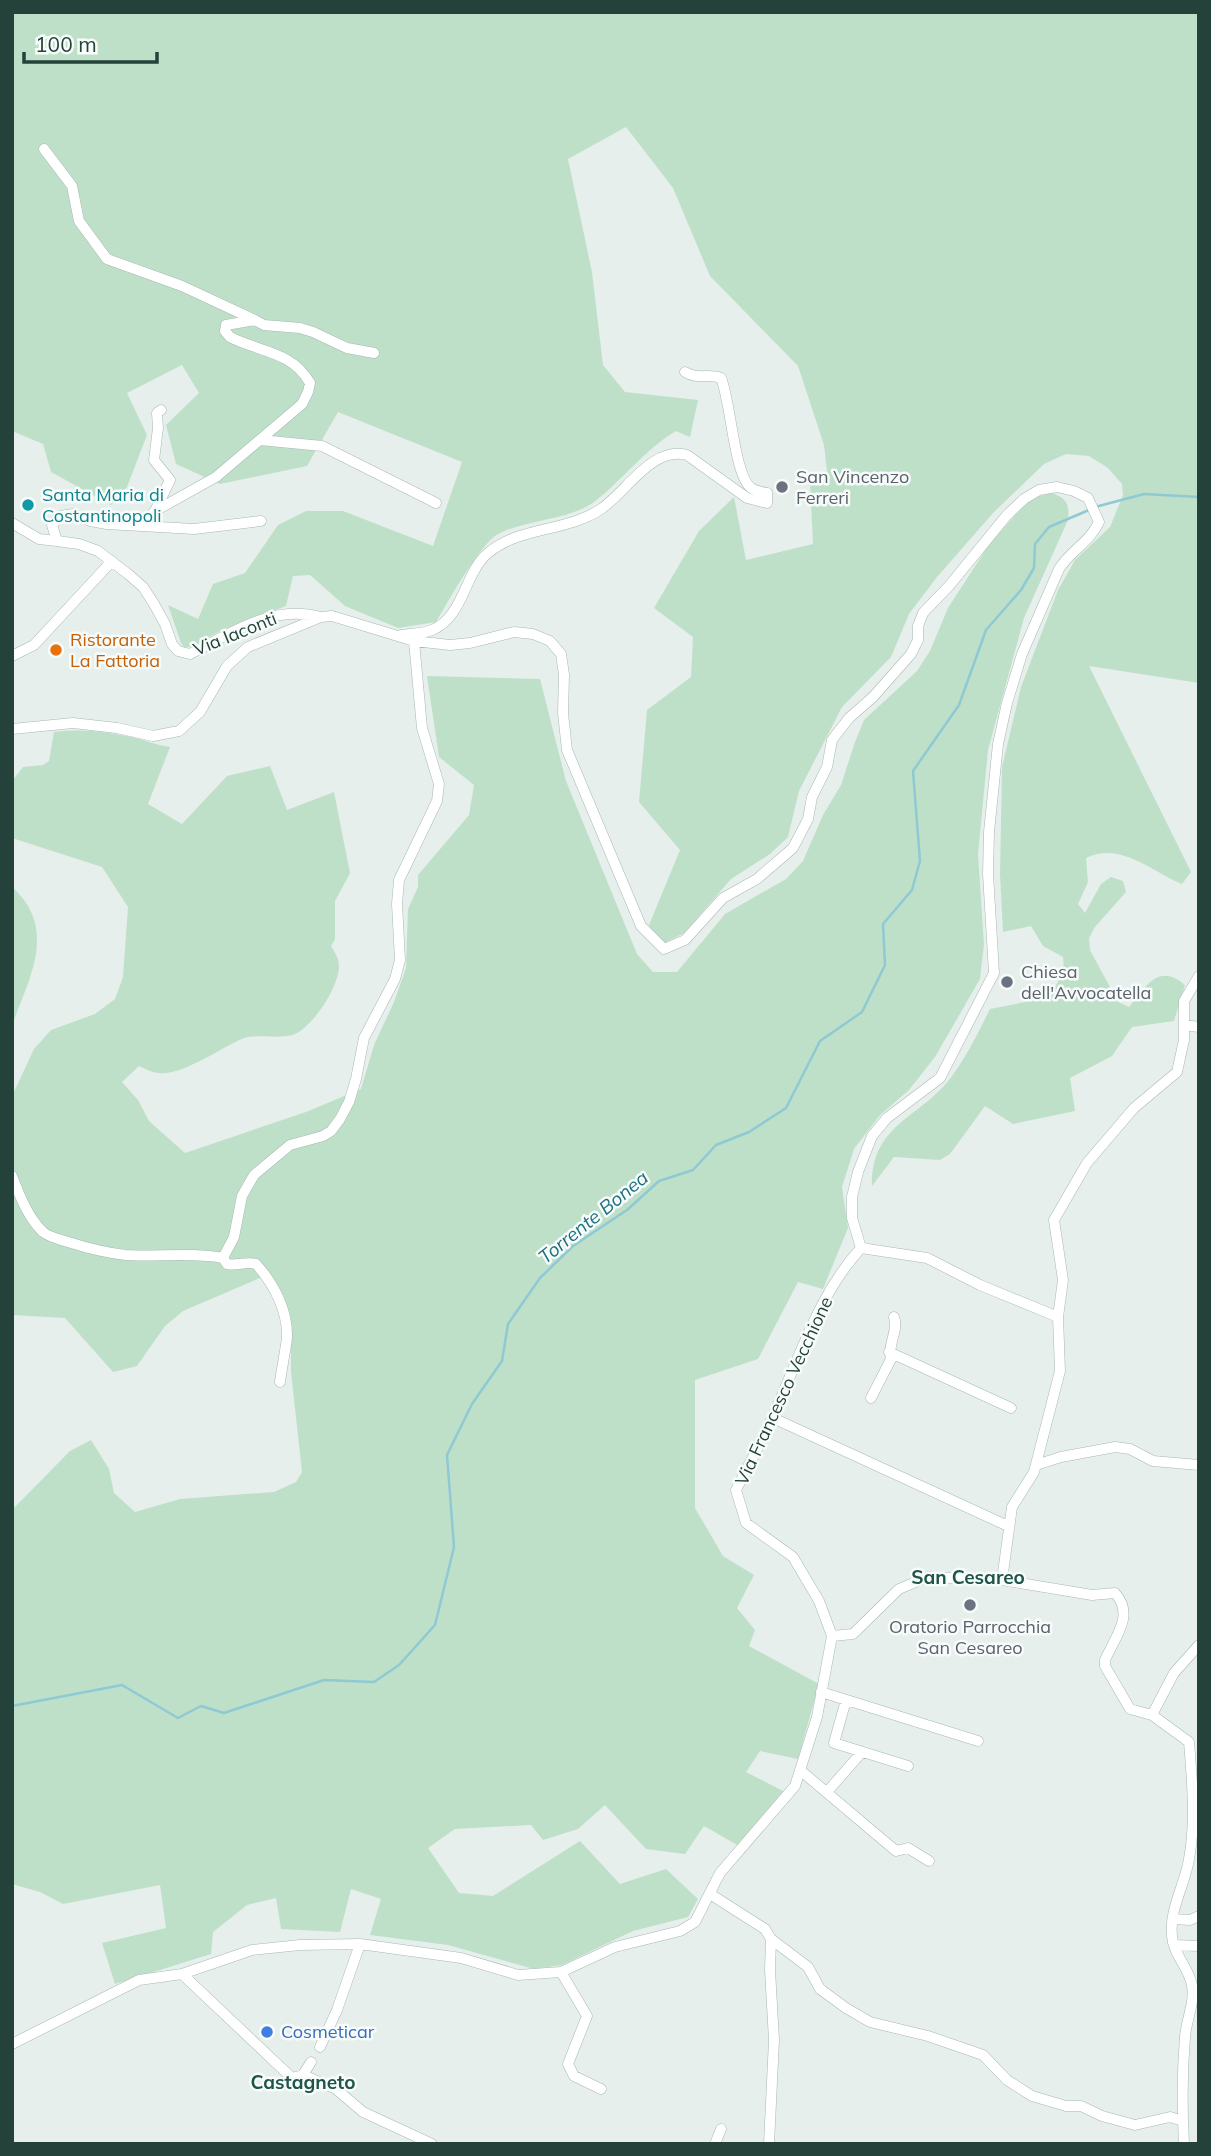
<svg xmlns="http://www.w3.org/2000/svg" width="1211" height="2156" viewBox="0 0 1211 2156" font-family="Mulish,sans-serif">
	<rect width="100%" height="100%" fill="#e6efeb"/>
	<path fill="#bfe0c8" d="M12,12H1199V683L1089,666L1191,872L1182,884C1151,871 1120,841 1086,858L1088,882L1078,904L1085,913L1101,884L1111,877L1123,881L1126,892L1095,927L1089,938L1090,950L1118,1002L1129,1007C1146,987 1158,962 1185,985L1174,1021L1132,1027L1112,1056L1070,1078L1075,1111L1013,1124L985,1106L950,1154L940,1160L894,1157L872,1186C871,1125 919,1118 949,1080C966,1058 978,1033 990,1009L1045,998C1057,984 1066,976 1063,957L1043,946L1031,926L1003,932L1000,874L1002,767L1021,687L1058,590L1075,560L1110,527L1123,495L1122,484L1108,468L1089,456L1066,454L1044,464L994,512L937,577L909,614L891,657L842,707L799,791L788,837L770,854L731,879L684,933L664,943L655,935L649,925L680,850L639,802L647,710L691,677L693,637L654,608L699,531L734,497L746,560L813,544L810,482L828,479L824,445L798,366L710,276L673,188L626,127L568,159L592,272L603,365L625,392L698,400L690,437L676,431C644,450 623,480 594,502C570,520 524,520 498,534C479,545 448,602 436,622L398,628L345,606L310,575L293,576L286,606L222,630L191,647H184L181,643L168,605L198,619L213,584L245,573L278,525L306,511H343L433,546L462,462L338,412L307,466L220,484L176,464L166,425L199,393L182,365L127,393L147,435L127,487L111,505L51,472L43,444L12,431Z
		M1052,493C1066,498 1070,504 1068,520L1024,618L988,750L978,854L984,944L980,979L935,1057L909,1090L880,1115L854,1149L842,1187L848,1228L823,1289L798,1282L758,1359L695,1380V1508L723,1556L754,1575L737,1608L755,1630L749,1646L819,1684L798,1759L760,1751L746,1772L783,1791L739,1846L704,1826L685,1854L646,1849L605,1805L578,1829L543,1840L531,1825L455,1829L428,1848L459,1893L493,1896L580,1841L620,1884L666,1869L698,1899L688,1917L633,1931L562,1965L534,1969L448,1945L370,1935L381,1899L351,1889L340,1932L281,1929L276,1898L247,1905L213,1932L211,1954L115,1984L102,1943L166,1928L160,1885L63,1904L40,1892L12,1884V1510L70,1451L91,1440L109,1469L114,1493L135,1512L180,1499L274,1492L296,1482L302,1472L291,1372V1327L285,1301L267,1275L183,1311L165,1326L137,1366L113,1372L65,1318L12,1315V1096L34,1049L51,1030L95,1014L115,999L123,977L128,907L102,867L12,838V781L23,767L43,765L49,761L54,732C78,729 102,731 126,736C141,738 154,745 170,747L148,804L182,824L227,776L270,766L287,810L334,792L350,873L335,901V939L331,946C335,953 339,958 339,966C339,987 312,1029 292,1035C277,1039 255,1034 244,1038C222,1047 182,1076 159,1073C153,1073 145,1069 139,1066L122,1082L138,1100L149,1121L185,1153L306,1112L361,1089L374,1045L394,1002L406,968L408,909L418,887V875L469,815L474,785L439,757L427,676L540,679L566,781L637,954L653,972H677L725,914L786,879L803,861L823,815L841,785L855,742L864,720L917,671L930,651L948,608L990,543L1031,498Z
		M12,887C58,928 30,977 12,1025Z"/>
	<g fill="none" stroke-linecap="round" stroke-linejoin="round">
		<path stroke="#8ec9d4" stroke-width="2.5" d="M1095,507L1144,494L1199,497
			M12,1706L122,1685L178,1718L201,1706L224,1713L324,1680L374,1682L399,1665L435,1625L454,1547L447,1455L472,1404L502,1361L508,1324L540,1278L573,1246L627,1210L659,1181L693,1170L716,1145L749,1132L786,1108L820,1041L862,1012L885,965L883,924L912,890L920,861L913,771L959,705L986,630L1021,590L1034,568L1035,544L1049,527L1089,510"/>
		<defs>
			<path id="minor" d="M44,149L72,186L79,221L107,259L182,286L255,320
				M260,440L322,446L436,503
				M155,511L216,477L302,404L308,392L310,383C292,351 259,352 230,337L225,331L226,325L255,320L264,325L300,328L313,332L347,348L374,353
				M261,521L194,529L107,524L90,521L73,514L60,516L52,525L57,541L79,544L98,551L128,574L143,587L154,604L165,624L172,644L178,651L190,654C232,633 272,604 321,617
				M130,522L148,518L155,511L170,480L154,460L158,428L157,413L161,410
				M12,523L39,539L57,541
				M401,635C412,633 422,634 432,630C464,617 464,573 488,553C520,526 567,532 601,509C627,491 652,446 687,455L747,498L767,503V493C762,492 755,491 751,488C734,475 731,402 721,378C708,373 698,380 685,372
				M12,656L34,645L112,561
				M12,729L73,723L117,728L153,736L179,731L200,712L227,666L248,647L321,617L332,616L414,641L450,645L470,643L514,632L533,634L550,641L561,654L564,675L563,713L567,750L641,926L664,949L685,940L723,898L757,879L793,848L808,819L812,797L827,767L832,740L849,718L873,697L911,654L918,640V626L923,613L949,586L1007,515L1024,499L1039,490L1057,487L1074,491L1088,498L1099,522C1090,542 1070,551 1059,569L1022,654L1007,703L998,744L989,832L988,874L994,973L940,1078L887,1118L872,1136L858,1172L852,1197V1218L861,1248
				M1184,1025L1199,1027
				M12,1176C19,1194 28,1218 43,1232C49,1237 61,1240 68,1242C87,1248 106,1253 126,1255C159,1257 191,1252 223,1258L227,1264C237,1266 247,1261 256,1264C274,1284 288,1311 287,1338C285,1353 282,1367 280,1382
				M861,1248L927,1258L980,1285L1058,1317
				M223,1258L234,1237L242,1196L254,1175L290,1145L323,1136L331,1131L340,1119L349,1102L356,1079L364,1038L395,979L400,960L397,904L399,880L437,801L439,784L422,728L414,641
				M889,1352L1011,1408
				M871,1398L891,1359C887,1344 899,1331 894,1317
				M773,1418L1008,1526
				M1036,1465L1061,1457L1115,1447L1130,1449L1153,1461L1199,1465
				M1002,1580L1012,1507L1034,1472L1060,1371L1058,1317L1063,1280L1054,1220L1087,1163L1134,1108L1177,1072L1184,1040V1001L1199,976
				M832,1636L853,1634L899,1589L928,1577L1002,1580L1092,1595L1115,1593C1135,1615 1115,1637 1105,1660V1666L1130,1709L1152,1715L1189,1742C1192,1779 1196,1822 1189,1859C1185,1885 1169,1909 1172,1936C1173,1954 1189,1968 1192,1985C1195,2004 1186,2020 1185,2037C1182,2073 1182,2108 1184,2144
				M832,1636L819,1601L793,1557L746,1523L736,1490C748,1466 761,1443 772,1418C799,1360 817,1296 861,1248
				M821,1692L978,1741
				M846,1700L834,1743L908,1766
				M1152,1715L1174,1673L1199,1645
				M800,1770L896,1851L908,1848L929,1861
				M827,1792L862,1752
				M710,1894L765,1929L771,1939L770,1970L774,2040L769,2144
				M1174,1919L1190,1920L1199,1916
				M771,1939L808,1967L820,1989L846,2008L870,2022L928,2036L983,2055L1007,2080L1032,2096L1066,2106H1081L1102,2116L1135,2125L1170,2117L1183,2121
				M1174,1945L1199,1946
				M561,1972L587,2016L568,2064L574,2076L601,2089
				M182,1974L292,2078L303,2075L336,2089L363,2112L432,2144
				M12,2044L139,1980L182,1974L252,1950L300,1945L360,1944L461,1958L518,1975L561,1972L615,1947L680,1931L695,1922L720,1873L795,1786L817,1717L832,1636
				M320,2047L337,2010L360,1944
				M303,2075L311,2062
				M715,2144L721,2129"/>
		</defs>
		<use href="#minor" stroke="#a8b8b2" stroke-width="11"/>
		<use href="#minor" stroke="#fff" stroke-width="10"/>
	</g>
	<g fill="#6b7280" stroke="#f7fbf9" stroke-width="2.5">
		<circle cx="782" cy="487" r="7"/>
		<circle cx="1007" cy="982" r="7"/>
		<circle cx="970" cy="1605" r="7"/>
	</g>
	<circle fill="#0f9aa8" stroke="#f7fbf9" stroke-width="2.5" cx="28" cy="505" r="7"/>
	<circle fill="#e8710a" stroke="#f7fbf9" stroke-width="2.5" cx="56" cy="650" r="7"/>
	<circle fill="#3f7fe0" stroke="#f7fbf9" stroke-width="2.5" cx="267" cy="2032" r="7"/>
	<g text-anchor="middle" stroke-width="5" stroke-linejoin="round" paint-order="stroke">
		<g font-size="18" fill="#5b616d" stroke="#f7fbf9" text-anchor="start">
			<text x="796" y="483">San Vincenzo<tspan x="796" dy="21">Ferreri</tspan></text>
			<text x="1021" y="978">Chiesa<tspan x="1021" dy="21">dell'Avvocatella</tspan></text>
			<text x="970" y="1633" text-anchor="middle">Oratorio Parrocchia<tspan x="970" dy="21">San Cesareo</tspan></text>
		</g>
		<g font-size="18" fill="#0d838f" stroke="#f7fbf9" text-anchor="start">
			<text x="42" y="501">Santa Maria di<tspan x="42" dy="21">Costantinopoli</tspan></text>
		</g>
		<g font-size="18" fill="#24423a" stroke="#f7fbf9">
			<text transform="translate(235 634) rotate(-22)" y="6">Via Iaconti</text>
			<text transform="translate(784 1391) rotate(-65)" y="6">Via Francesco Vecchione</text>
		</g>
		<g font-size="18" fill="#c56008" stroke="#f7fbf9" text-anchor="start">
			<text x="70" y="646">Ristorante<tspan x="70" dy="21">La Fattoria</tspan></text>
		</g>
		<g font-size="18" fill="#366cbe" stroke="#f7fbf9" text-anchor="start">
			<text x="281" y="2038">Cosmeticar</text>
		</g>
		<g font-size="19" font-style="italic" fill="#1c6f80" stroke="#f7fbf9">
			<text transform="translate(593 1217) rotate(-39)" y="7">Torrente Bonea</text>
		</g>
		<g font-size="19" font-weight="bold" fill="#1f5548" stroke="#f7fbf9">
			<text x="968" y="1584">San Cesareo</text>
			<text x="303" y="2089">Castagneto</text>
		</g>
	</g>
	<rect width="1211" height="2156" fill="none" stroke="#24423a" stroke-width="28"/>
	<path d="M24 52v10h133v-10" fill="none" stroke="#24423a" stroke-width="3.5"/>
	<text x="35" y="52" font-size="21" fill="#24423a" stroke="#f7fbf9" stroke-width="5" paint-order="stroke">100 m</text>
</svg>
